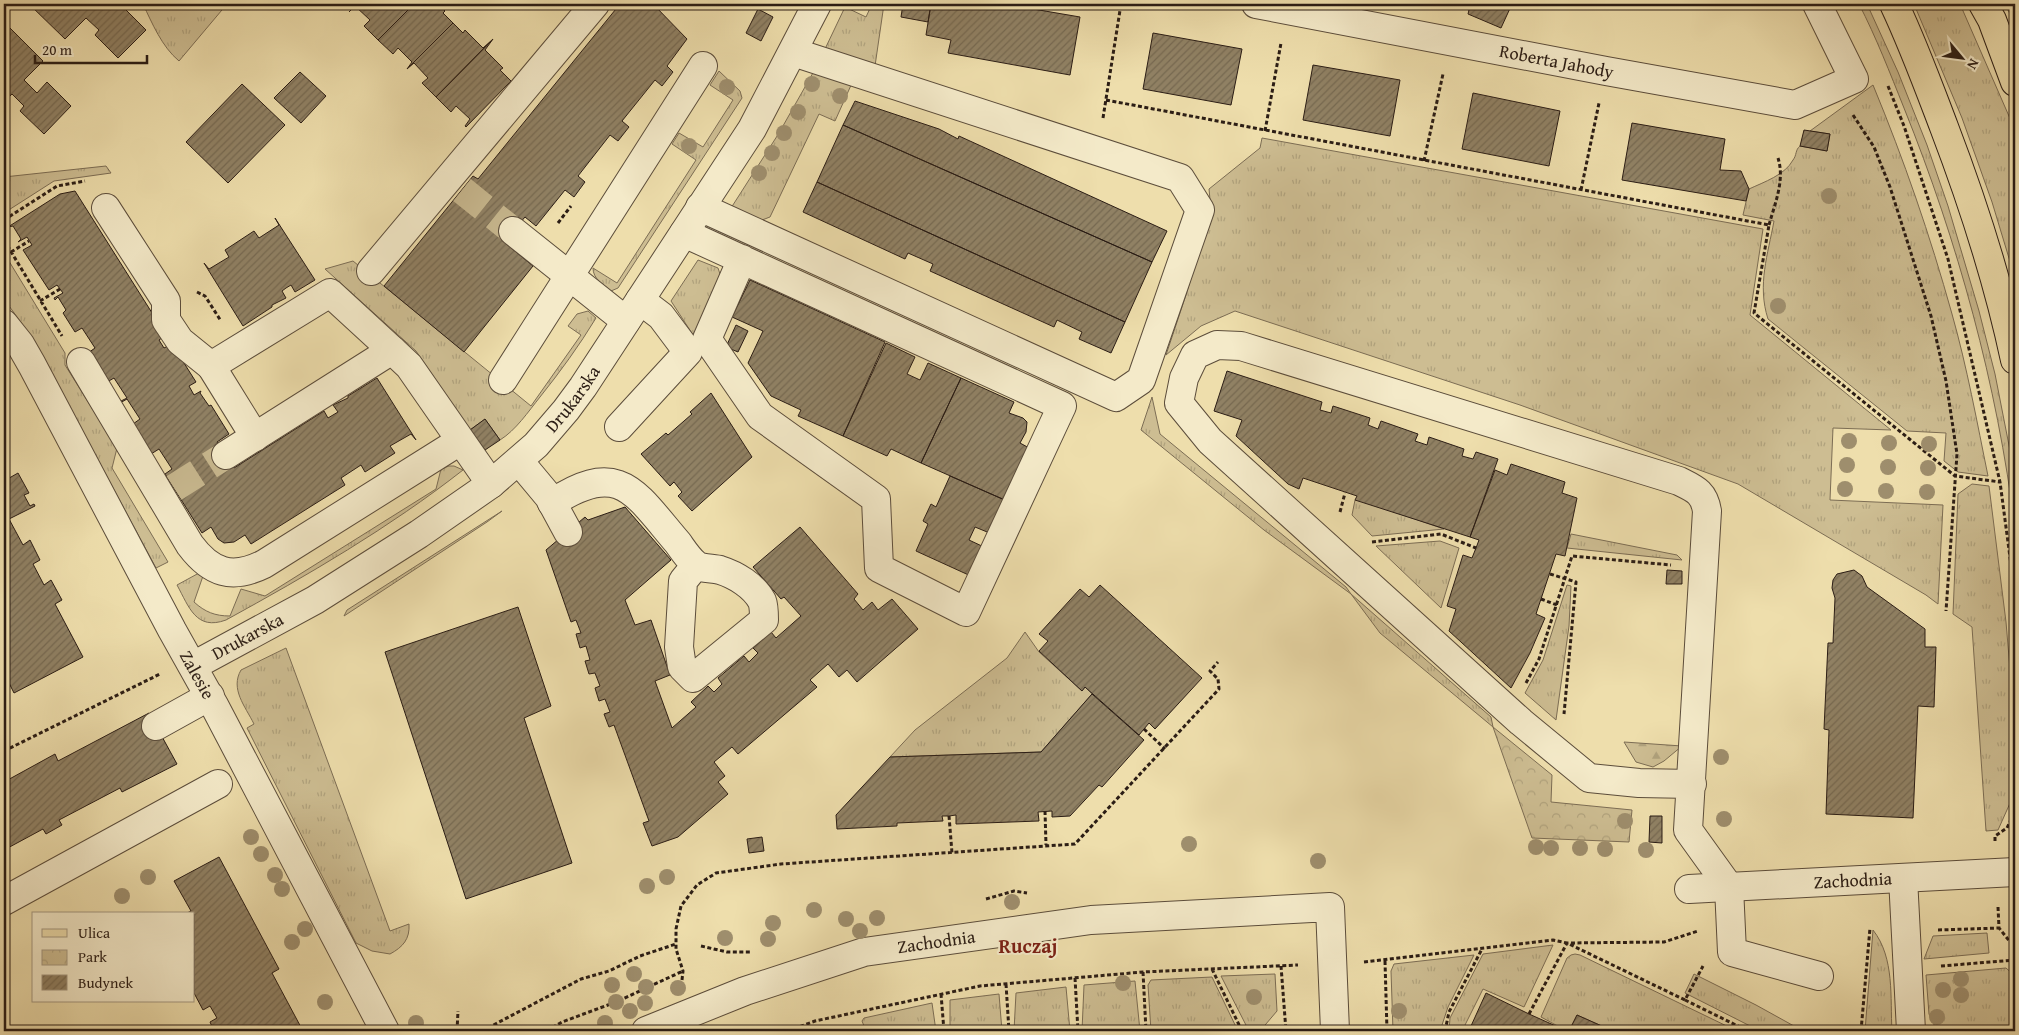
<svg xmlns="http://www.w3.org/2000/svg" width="2019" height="1035" viewBox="0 0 2019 1035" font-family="'Gentium Book Plus',serif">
	<defs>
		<pattern id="grass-tufts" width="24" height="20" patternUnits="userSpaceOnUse" patternTransform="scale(1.25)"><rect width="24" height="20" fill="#cdbd92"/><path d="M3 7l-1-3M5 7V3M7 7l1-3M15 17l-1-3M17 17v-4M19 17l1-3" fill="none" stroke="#b0a27d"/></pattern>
		<pattern id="forest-firs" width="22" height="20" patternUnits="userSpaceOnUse" patternTransform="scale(1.25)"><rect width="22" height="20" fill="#cdbd92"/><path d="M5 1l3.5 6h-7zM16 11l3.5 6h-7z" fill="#b0a27d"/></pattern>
		<pattern id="park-crowns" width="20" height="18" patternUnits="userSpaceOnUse" patternTransform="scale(1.25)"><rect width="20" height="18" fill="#cdbd92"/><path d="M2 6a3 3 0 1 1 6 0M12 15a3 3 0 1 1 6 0" fill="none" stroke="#b0a27d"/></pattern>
		<pattern id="building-hatch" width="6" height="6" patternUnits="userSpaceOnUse" patternTransform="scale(1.25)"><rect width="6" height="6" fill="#908164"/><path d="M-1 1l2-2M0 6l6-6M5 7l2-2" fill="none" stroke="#766951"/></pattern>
	</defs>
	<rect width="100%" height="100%" fill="#eedeac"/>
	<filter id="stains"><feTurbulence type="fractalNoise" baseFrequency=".004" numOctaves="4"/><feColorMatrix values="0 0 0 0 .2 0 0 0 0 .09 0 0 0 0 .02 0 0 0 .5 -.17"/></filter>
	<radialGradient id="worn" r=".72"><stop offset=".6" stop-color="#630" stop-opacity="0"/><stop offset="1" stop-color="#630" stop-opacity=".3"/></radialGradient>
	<path fill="url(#grass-tufts)" stroke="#7c6d54" d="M143,4H227L179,61C162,47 152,23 143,4Z
		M872,4H884L875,66L825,49L845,7L866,17Z
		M1859,4H1867L1898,72L1927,145L1948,206L1979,311L1995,374L2015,476V528C1997,384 1958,242 1904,108C1890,73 1876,37 1859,4Z
		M1914,4H1960L2012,123L2015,133V278L1992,202L1962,118Z
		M2005,4H2015V24Z
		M719,71L740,91L742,98L618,288L611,291C603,284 593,279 593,268L617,283L696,160L672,144L679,133L703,147L733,100L710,85Z
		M814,71L852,83L835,121L819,114L770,217L762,220L731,208L779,133Z
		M1873,85C1904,160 1930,235 1952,314C1967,367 1977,422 1988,476L1958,472L1944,461L1946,433L1907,431L1768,319C1757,285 1768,254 1774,221L1743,215L1749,189C1764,182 1785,175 1793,160C1797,155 1795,150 1800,146L1827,151L1830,134L1810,131Z
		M1262,138L1763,229L1750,315L1891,430L1833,428L1830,500L1943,505L1938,604L1926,595L1738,484L1520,405L1235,311L1201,326L1166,355L1186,295L1211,210L1209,189L1260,148Z
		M106,166L111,173L54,181L4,213V177Z
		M4,253L65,353V365L117,448L112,468L168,562L156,568L33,339L4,299Z
		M698,260L718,268L723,283L697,341L671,301Z
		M353,261L531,406L581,335L568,326L577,314L588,311L596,318C579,346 560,372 540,397C528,412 516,430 500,440L485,419L470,430L416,351L325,269Z
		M1152,397L1160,434L1346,587L1351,594L1491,717L1493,727L1380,633L1351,594L1264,530L1141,430Z
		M449,466H454L463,470C389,528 308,575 226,620C196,631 189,607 177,585L199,573L203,576L194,602C205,612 215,616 230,616L241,589L265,596L436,489L441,469Z
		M1972,484L1989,486L2006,622L2015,728V792L1998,830L1986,831L1972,627L1953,614L1958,494Z
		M1355,500L1366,502L1444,529L1372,536L1352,515Z
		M502,511L487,522L344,616L347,610Z
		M1571,534L1677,555L1682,560L1567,548Z
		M1440,541L1459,548L1441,608L1376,546Z
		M1567,585L1571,586L1569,626L1556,720L1525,693L1543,660Z
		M1025,632L1039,652L1082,691L1085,687L1092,694L1041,752L890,757L915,730L1007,658Z
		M286,648L390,931L409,924C410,939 403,947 390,954L372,951L356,943L247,728L254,724C245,706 230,689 241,670Z
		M1873,930C1895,958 1890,998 1892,1031H1865Z
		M1987,933L1989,953L1924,959L1933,936Z
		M1553,945L1524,1007L1483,989L1465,1025L1474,1031H1449L1450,1018L1483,954Z
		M1575,954L1580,955L1737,1031H1613L1577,1015L1569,1031H1567L1541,1017L1567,958L1571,955Z
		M1474,955L1448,1007L1440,1031H1393L1391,971L1394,964Z
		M2006,968L2015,976V1031H1937L1929,1014L1926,975Z
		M1275,974L1277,1011L1260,1031H1249L1221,976Z
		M1694,974L1756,1005L1803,1031H1760L1685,993Z
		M1212,977L1238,1031H1207L1206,1028L1151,1031L1148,985L1151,980Z
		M1135,981L1140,1031H1082L1084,985Z
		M1066,987L1070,1031H1014L1016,993Z
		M999,994L1002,1031H950V1000Z
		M932,1003L936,1031L921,1028L866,1031L862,1021L864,1018Z"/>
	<path fill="url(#forest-firs)" stroke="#7c6d54" d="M1624,742L1682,746L1664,761L1653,767L1636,762Z"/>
	<path fill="url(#park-crowns)" stroke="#7c6d54" d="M1493,727L1552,775L1551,802L1632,810L1629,842L1532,838Z"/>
	<path fill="url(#building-hatch)" stroke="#2b1d15" d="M29,4H120L146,30L118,58L95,35L99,30L86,18L65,39Z
		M357,4H414L378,40L364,26L370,20L355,6L349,12Z
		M414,4H438L445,11L443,13L453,23L407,69L412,62L398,48L393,54L378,40Z
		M620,4H653L687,39L667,66L673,72L662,86L655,80L622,121L629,127L618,141L610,135L578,176L585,182L574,197L565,190L536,226L525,217L504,242L533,266L464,352L384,286L473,176L478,179Z
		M903,4H931L928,22L901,17Z
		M931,4H1004L1080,17L1070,75L948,53L951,40L926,35Z
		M1455,4H1512L1501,28L1468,14L1469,10Z
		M758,9L773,17L761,41L746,33Z
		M4,22L43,61L24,80L37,93L47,82L71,106L44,134L20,111L24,106L12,94L4,102Z
		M453,23L463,33L465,30L483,48L493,39L436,97L422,83L428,78L414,63L407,69Z
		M1153,33L1242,49L1231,105L1143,89Z
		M493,39L485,50L503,68L500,70L511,81L466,127L465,126L470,119L456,106L451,112L436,97Z
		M1313,65L1400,80L1390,136L1303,120Z
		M300,72L326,96L301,123L274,98Z
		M242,84L285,125L228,183L186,142Z
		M1473,93L1560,111L1549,166L1462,149Z
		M855,101L939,129L958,139L959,136L1167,231L1152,262L843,125Z
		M1632,123L1725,139L1720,170L1741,171L1749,189L1746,201L1622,180Z
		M843,125L1152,262L1125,322L817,182Z
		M1804,130L1830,134L1827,151L1800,146Z
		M817,182L1125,322L1111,353L1079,339L1082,332L1057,320L1054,327L930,271L933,264L908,253L905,259L803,212Z
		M75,191L166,335L159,340L164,348L172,344L196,382L189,386L194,395L201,391L200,393L209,406L211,405L229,434L217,442L234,468L324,411L328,418L338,412L333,405L348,398V396L377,378L416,440L411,434L390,446L395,453L365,472L361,465L341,478L345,485L251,544L245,535L234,542L224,543L218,539L211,527L202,533L165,474L172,469L159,449L151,454L133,424L140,419L127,399L120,403L119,402L127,398L114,378L107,382L88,353L95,348L82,328L75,332L63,313L66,310L58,297L55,300L54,298L63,293L57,285L49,290L23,250L32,245L27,237L18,242L21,239L13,226L8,227L60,194Z
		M275,218L315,280L295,292L291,285L286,288L282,291L286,298L272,305V307L243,326L204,263L209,269L229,257L225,250L254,231L259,238L279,225Z
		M750,280L885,342L843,436L798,416L801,410L771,396L748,363L763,331L732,317Z
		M736,325L748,331L738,352L726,347Z
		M886,343L915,357L907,374L920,380L928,363L961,378L921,463L891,449L887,456L843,436Z
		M1227,371L1322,402L1320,410L1331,413L1333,406L1370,418L1368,425L1378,429L1381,421L1418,434L1415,441L1427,445L1429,437L1464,449L1462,456L1473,459L1476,452L1498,459L1470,537L1355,500L1357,496L1303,478L1299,489L1288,484L1236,436L1242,420L1214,411Z
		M961,378L1014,402L1009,413L1023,418L1027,422L1026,432L1020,443L1031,449L1007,501L921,463Z
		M711,393L752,457L692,511L678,496L682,492L674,482L670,486L641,454L666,433L668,435L692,414L690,412Z
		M485,419L500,440L485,450L470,430Z
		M1511,464L1565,482L1562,493L1577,498L1565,556L1556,554L1536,614L1545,618L1530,653L1511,688L1449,631L1456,609L1447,606L1463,555L1472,558L1476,548L1479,540L1470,537L1495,470L1507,475Z
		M18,473L29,493L24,495L30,506L34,504L35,506L9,519L23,545L30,540L40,560L33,564L44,585L51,580L62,600L55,604L83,657L14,693L4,673V481Z
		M950,476L1007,501L992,534L975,527L969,540L986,548L973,577L916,551L928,524L923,521L931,504L936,507Z
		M625,507L671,560L625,600L635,625L651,620L670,675L655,681L672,728L696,707L691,702L708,686L714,692L722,684L718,678L744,656L749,662L758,653L753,648L771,632L776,638L801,616L784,597L781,599L753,567L800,527L858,594L854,599L863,610L872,602L878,610L892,599L918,629L857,682L847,670L839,677L828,664L810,680L817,687L738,754L732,747L714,762L725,776L718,782L728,794L678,837L652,846L643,823L649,821L614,725L609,727L604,714L610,712L605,699L599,701L595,688L600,686L595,673L589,674L585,661L590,660L586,646L580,648L576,634L581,633L576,620L571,622L546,550L585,517L588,520Z
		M1667,570L1682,571V584H1666Z
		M1854,570L1862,576L1867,587L1925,629V647H1936L1934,707L1918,706L1913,818L1826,814L1829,730L1824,729L1828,643H1833L1835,598L1832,588L1833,580L1837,574Z
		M1100,585L1202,678L1155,729L1149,723L1139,735L1085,687L1082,691L1039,651L1048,641L1039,634L1080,589L1089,597Z
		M518,607L551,706L524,718L572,863L466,899L385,652Z
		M1092,694L1144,740L1102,787L1099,785L1070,816L1052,817V811L1038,812L1039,821L956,824V815L949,816H942L943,821L897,823V826L837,829L836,815L890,757L1041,752Z
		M149,713L177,764L122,792L120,788L59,820L62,825L46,834L43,829L4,850V782L55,754L58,761Z
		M1650,816H1662V843L1649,842Z
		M762,837L764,851L749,853L747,839Z
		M219,857L279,969L272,973L303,1031H214L210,1022L217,1018L210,1006L203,1010L194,993V914H185L191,911L174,881Z
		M1486,993L1529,1014L1567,1031H1482L1471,1026Z
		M1577,1015L1613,1031H1569Z
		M1207,1028V1031H1171V1030Z"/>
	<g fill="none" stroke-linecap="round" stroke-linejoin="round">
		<path stroke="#c7b78e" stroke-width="28" stroke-dasharray="28 14" stroke-linecap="butt" d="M462,190L513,231
			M174,488L226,455"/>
		<defs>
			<g id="minor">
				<path id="s1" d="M1256,4L1606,71L1795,105L1854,79L1817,4"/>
				<path d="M700,207L1116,397L1141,380L1200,210L1180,178L793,52"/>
				<path d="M106,208L166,301V320L180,341L211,366"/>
				<path d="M513,231L626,321"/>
				<path d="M684,233L1062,406L966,612L879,568L876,499L760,416L707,339L742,259"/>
				<path d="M371,271L595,4"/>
				<path id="s2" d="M4,324L20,344L32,365L172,630L214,705L385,1031"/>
				<path d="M81,362L190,545C211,573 232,580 264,564L460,441"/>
				<path d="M503,380L703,66"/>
				<path d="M619,427L688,352L661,316L640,300"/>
				<path d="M255,437L211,366L330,293L392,350"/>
				<path d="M226,455L392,350L409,366L491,484"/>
				<path d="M519,461L549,497L568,532"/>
				<path d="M552,503C620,458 635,493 678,543C683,550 688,558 695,564C700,569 713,568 720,570C736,575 754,586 762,601C764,606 764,614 764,620L693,678L682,667L679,647L683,581L696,565"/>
				<path id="s3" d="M193,666L315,600L419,534L491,484L536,445L566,410L583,387L752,129L817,4"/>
				<path d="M156,726L210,696"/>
				<path d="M1692,784L1639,783L1589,778L1521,722L1210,441L1179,403L1184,378L1195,355L1217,345L1241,346L1679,481C1695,489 1704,492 1707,511L1688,830L1729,887L1732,952L1819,976"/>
				<path d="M1903,878L1911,1031"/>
				<path id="s4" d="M1689,889L2015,872"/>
				<path d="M4,901L218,784"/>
				<path id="s5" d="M646,1031L745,991L864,952L1091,920L1330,907L1335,1031"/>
			</g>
			<path id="major" d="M1894,4C1913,44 1928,85 1944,127C1973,203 1998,280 2015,360
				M1983,4L1992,20L2015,82"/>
		</defs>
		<use href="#minor" stroke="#5c4d3b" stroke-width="30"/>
		<use href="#major" stroke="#2b1d15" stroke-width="30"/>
		<path stroke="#2b1d15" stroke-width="3" stroke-dasharray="4 2.5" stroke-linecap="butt" d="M1888,86L1904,126L1948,259L2000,482L2015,595
			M1106,100L1769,225L1754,313L1955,476L2000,482
			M1853,115L1874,147L1890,187L1931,316L1946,381L1957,454L1946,611
			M1103,118L1121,4
			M1265,131L1281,43
			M1424,161L1443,74
			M1581,190L1599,103
			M4,220L57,186L85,181
			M558,223L571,206
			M1769,225C1775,203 1785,180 1778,158
			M4,240L62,336
			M11,252L29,241
			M197,292L205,296L221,321
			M40,301L60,289
			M1340,512L1345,493
			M1372,542L1441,534L1476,548
			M1550,574L1576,582L1564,714
			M1541,599L1557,605
			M1526,683L1539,659L1572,556L1671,565
			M1144,729L1165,749
			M4,751L160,674
			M1045,811L1046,845
			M949,816L952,853
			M1995,841V836L2007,828L2015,811
			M986,899L1014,891L1027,893
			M1998,907L1999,928L2015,948
			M1938,930L1999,928
			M701,946L727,952H752
			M1385,961L1387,1031
			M1364,962L1553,940L1567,943L1685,1000L1703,966
			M1281,966L1286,1031
			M1941,966L2015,960
			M1212,969L1242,1031
			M1143,972L1146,1031
			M1075,978L1078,1031
			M682,980L683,971L676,949V929L681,906L697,885L716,873L781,864L1075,844L1219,689L1218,679L1210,671L1218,662
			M1006,984L1009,1031
			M941,994L944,1031
			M1685,1000L1748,1031
			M1529,1014L1567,943L1664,942L1698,931
			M457,1031L458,1011
			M482,1031L581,979L609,971L640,956L676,944
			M547,1031L562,1022L616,1002L683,971
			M788,1031L815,1021L980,986L1143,972L1298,965
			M1445,1031L1449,1012L1482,949
			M1861,1031L1870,928"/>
		<use href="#minor" stroke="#f4eac9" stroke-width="28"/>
		<use href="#major" stroke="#eedeac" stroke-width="28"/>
	</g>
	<g fill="#9e8e6d">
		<circle cx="812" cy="84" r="8"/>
		<circle cx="727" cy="87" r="8"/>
		<circle cx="840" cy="96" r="8"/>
		<circle cx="798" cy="112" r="8"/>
		<circle cx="784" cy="133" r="8"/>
		<circle cx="689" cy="146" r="8"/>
		<circle cx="772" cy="153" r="8"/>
		<circle cx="759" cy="173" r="8"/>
		<circle cx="1829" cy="196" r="8"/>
		<circle cx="1778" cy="306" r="8"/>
		<circle cx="1849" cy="441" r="8"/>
		<circle cx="1889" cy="443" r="8"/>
		<circle cx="1929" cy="444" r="8"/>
		<circle cx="1847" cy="465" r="8"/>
		<circle cx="1888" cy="467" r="8"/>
		<circle cx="1928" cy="468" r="8"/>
		<circle cx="1845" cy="489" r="8"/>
		<circle cx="1886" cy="491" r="8"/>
		<circle cx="1927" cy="492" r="8"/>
		<circle cx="1721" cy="757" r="8"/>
		<circle cx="1724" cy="819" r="8"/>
		<circle cx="1625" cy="821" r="8"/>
		<circle cx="251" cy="837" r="8"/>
		<circle cx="1189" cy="844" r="8"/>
		<circle cx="1536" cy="847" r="8"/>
		<circle cx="1551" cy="848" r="8"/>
		<circle cx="1580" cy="848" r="8"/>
		<circle cx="1605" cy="849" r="8"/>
		<circle cx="1646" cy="850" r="8"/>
		<circle cx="261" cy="854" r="8"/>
		<circle cx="1318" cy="861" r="8"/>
		<circle cx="275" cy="875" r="8"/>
		<circle cx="148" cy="877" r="8"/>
		<circle cx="667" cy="877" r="8"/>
		<circle cx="647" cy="886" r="8"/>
		<circle cx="282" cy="889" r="8"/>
		<circle cx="122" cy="896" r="8"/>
		<circle cx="1012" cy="902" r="8"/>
		<circle cx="814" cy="910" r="8"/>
		<circle cx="877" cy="918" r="8"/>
		<circle cx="846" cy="919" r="8"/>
		<circle cx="773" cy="923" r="8"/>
		<circle cx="305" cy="929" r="8"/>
		<circle cx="860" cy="931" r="8"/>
		<circle cx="725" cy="938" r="8"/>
		<circle cx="768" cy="939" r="8"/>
		<circle cx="292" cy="942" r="8"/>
		<circle cx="634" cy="974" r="8"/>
		<circle cx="1961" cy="979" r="8"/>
		<circle cx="1123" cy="983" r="8"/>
		<circle cx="612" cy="985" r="8"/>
		<circle cx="646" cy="987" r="8"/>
		<circle cx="678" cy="988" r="8"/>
		<circle cx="1943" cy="990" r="8"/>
		<circle cx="1961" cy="995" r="8"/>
		<circle cx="1254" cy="997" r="8"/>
		<circle cx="325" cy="1002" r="8"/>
		<circle cx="616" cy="1002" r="8"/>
		<circle cx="645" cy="1003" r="8"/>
		<circle cx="630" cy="1011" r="8"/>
		<circle cx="1399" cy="1011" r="8"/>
		<circle cx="1937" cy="1017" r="8"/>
		<circle cx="416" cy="1023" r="8"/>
		<circle cx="605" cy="1023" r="8"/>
	</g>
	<g text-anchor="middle" stroke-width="4" stroke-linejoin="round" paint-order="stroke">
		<g font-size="18" fill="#2b1d15" stroke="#f4eac9">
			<text dy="6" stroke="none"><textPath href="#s1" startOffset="306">Roberta Jahody</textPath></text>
			<text dy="6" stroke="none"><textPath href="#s3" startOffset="468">Drukarska</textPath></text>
			<text dy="6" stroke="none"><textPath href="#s3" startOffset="62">Drukarska</textPath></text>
			<text dy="6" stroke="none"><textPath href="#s2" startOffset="401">Zalesie</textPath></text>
			<text dy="6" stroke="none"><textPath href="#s4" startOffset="164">Zachodnia</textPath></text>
			<text dy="6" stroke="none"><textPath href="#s5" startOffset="305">Zachodnia</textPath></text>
		</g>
		<g font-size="20" font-weight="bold" fill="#7a1f14" stroke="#f4eac9">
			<text x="1028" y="953">Ruczaj</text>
		</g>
	</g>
	<rect width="2019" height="1035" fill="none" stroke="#eedeac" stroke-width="20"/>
	<rect x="5" y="5" width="2009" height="1025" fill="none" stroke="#2b1d15" stroke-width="2.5"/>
	<rect x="10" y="10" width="1999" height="1015" fill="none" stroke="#2b1d15"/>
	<rect x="32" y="912" width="162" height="90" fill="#f4eac9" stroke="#a49881"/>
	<rect x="42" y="929" width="25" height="8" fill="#eedeac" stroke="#a49881"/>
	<text x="78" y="938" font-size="15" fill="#2b1d15">Ulica</text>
	<rect x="42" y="950" width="25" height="15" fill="url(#park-crowns)" stroke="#a49881"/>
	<text x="78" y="962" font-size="15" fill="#2b1d15">Park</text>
	<rect x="42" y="975" width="25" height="15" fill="url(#building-hatch)" stroke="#a49881"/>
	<text x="78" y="988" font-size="15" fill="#2b1d15">Budynek</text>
	<g transform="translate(1962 58) rotate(119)" stroke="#f4eac9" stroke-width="4" paint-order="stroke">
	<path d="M0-4L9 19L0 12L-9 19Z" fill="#2b1d15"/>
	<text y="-8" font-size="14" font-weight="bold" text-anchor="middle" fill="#2b1d15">N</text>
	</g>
	<path d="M35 55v8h112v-8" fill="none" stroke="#2b1d15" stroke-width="2.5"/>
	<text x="42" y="55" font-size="15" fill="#2b1d15" stroke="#f4eac9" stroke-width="4" paint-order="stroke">20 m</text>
	<rect width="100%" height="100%" filter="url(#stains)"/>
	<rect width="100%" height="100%" fill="url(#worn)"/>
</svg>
